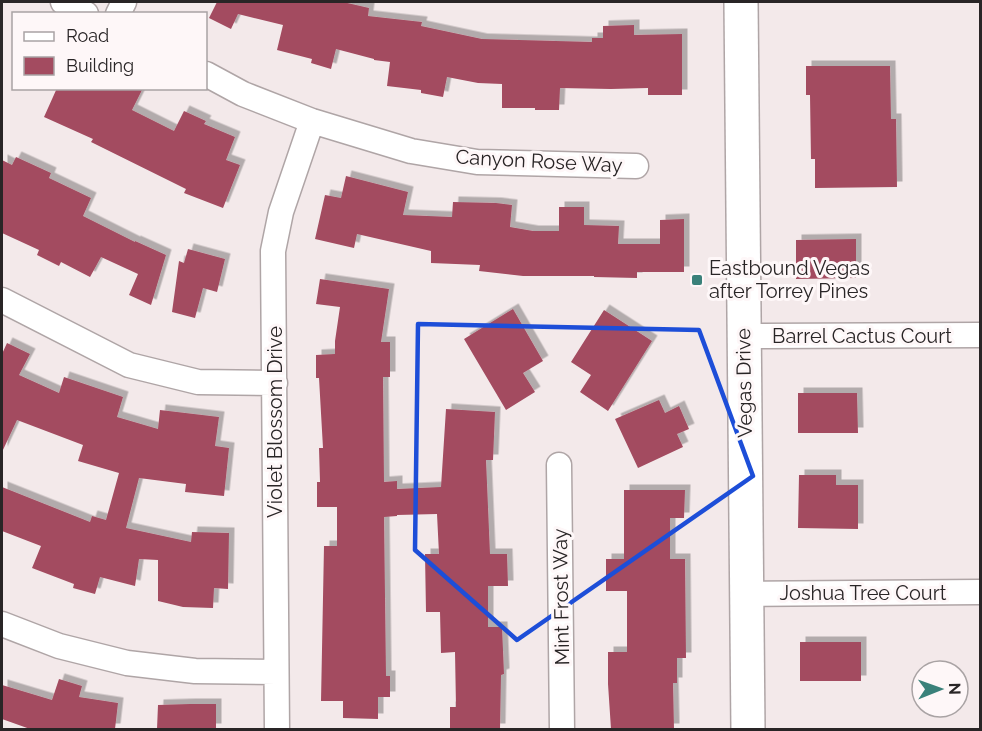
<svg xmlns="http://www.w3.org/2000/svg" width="982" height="731" viewBox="0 0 982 731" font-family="Raleway,sans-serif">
	<defs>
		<filter id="shadow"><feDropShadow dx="5.5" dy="-5.5" stdDeviation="0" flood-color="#0004"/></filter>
	</defs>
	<rect width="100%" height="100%" fill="#f3e9ea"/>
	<path fill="#a34b60" filter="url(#shadow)" d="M217,2H343L369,8L368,16L422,22L421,26L482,39L592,42V38H603V26L634,25V35L682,34V95H648V88L611,89L560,88L559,110H535V108H502V84L478,83L447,77L443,97L421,93V90L387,86L390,62L374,60V59L336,49L331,69L311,63L312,59L277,50L283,25L238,14L231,29L209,18Z
		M806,66H890L891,119H896L897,187L815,188V159H811L810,95H806Z
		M57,88H143L132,110L174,131L184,111L206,121L204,124L235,137L226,160L240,165L223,208L184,193L186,189L91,142L93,139L44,117Z
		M16,157L51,173L49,178L91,198L83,216L135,242V241L166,255L151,305L129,295L138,274L101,257L90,277L61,262L59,266L37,255L39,250L2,233V160L12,165Z
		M346,176L408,192L403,215L452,217L453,202L496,203L512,205L510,227L533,231H559V207H584V225L619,226L618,244H660V220L684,219V272H637V278L594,277V276H523L479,271L480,265L431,263V251L357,234L354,248L315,239L325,195L341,198Z
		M856,239V278L796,279V240Z
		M188,249L225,259L217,292L203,288L195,318L172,312L179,261L184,263Z
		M320,279L389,289L381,342H390V377H383L384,482L397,481V489L441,487L446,409L495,412L493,460H486L490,554H507L508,586H488V627H502L504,674L501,675L500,729H450V707H456L455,652L441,653L440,612H426L425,554H439L437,514L397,515V516L384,517L386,676H390V697H378V719L343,718V701H321L324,546H337V507H317V482H320L319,448H323L319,378H316V355L335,354V341L340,307L316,304Z
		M513,309L543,361L523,373L535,392L506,410L464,339Z
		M604,310L652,341L608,411L580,392L591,375L571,362Z
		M7,343L30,354L19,375L59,393L64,377L123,397L117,417L158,429L160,410L219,417L215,446L229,448L224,496L185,492L186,484L139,478L126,528L191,542L192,532L229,533L228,589L214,588L213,608L183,607L158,601V560L139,559L135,586L100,577L95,594L73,588L74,584L32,568L41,546L2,531V487L90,522L92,516L106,520L119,473L78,461L83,445L17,420L2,452V354Z
		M798,393H857L858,433H798Z
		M659,400L665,413L679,406L689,429L677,434L683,447L638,468L615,419Z
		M799,475H836V485H858V529L798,528Z
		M624,490H685L684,518H670V559H685L686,658H677V683H673L674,729H611L608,684V652H627V591H606V559H624Z
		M800,642H861V681H800Z
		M59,679L82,686L79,697L118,703L115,729H30L2,719V685L52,700Z
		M190,704H216V729H157L158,705Z"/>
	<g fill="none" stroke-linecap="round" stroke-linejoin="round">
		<defs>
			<path id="minor" d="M63,2L86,14
				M118,14L124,2
				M206,74L243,94L312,121L411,151L477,162L636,166
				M2,300L129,365L198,382L275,383
				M744,336L980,335
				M559,465L562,730
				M746,594L980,592
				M2,624L59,646L127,663L195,671L276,672
				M277,730L273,251L281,212L312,121"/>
			<path id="secondary" d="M741,2L748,730"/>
		</defs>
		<use href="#minor" stroke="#afa5a6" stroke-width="27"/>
		<use href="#secondary" stroke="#afa5a6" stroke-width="36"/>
		<use href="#minor" stroke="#fff" stroke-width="24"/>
		<use href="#secondary" stroke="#fff" stroke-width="33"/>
	</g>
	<path fill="none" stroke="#1d4ed8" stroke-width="4.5" stroke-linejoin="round" d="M418,324L699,330L753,476L517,640L415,550Z"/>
	<rect fill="#3a817a" stroke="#fef7f8" stroke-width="2" x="691" y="274" width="12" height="12" rx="3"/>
	<g text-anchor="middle" stroke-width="6" stroke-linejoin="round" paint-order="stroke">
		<g font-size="20" fill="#292526" stroke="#fef7f8">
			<text transform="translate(539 161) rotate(3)" y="7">Canyon Rose Way</text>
			<text x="862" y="343">Barrel Cactus Court</text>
			<text transform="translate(744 383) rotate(-91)" y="7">Vegas Drive</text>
			<text transform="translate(275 422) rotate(-90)" y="7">Violet Blossom Drive</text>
			<text x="863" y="600">Joshua Tree Court</text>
			<text transform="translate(561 597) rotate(-91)" y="7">Mint Frost Way</text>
		</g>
		<g font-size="20" fill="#292526" stroke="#fef7f8" text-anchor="start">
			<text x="709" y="275">Eastbound Vegas<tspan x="709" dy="23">after Torrey Pines</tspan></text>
		</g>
	</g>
	<rect width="982" height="731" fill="none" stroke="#292526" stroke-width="6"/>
	<rect x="12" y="12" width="195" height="78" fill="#fef7f8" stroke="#a9a3a4" stroke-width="1.5"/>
	<rect x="24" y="32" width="30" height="9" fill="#ffffff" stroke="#a9a3a4" stroke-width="1.5"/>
	<text x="66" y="42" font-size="18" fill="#292526">Road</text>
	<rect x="24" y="57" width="30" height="18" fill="#a34b60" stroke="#a9a3a4" stroke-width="1.5"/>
	<text x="66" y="72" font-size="18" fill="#292526">Building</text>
	<g transform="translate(940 689) rotate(89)"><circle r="28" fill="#fef7f8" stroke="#a9a3a4" stroke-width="1.5"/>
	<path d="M0-4.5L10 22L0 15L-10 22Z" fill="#3a817a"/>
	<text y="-9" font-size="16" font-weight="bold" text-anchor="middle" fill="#292526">N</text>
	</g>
</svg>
